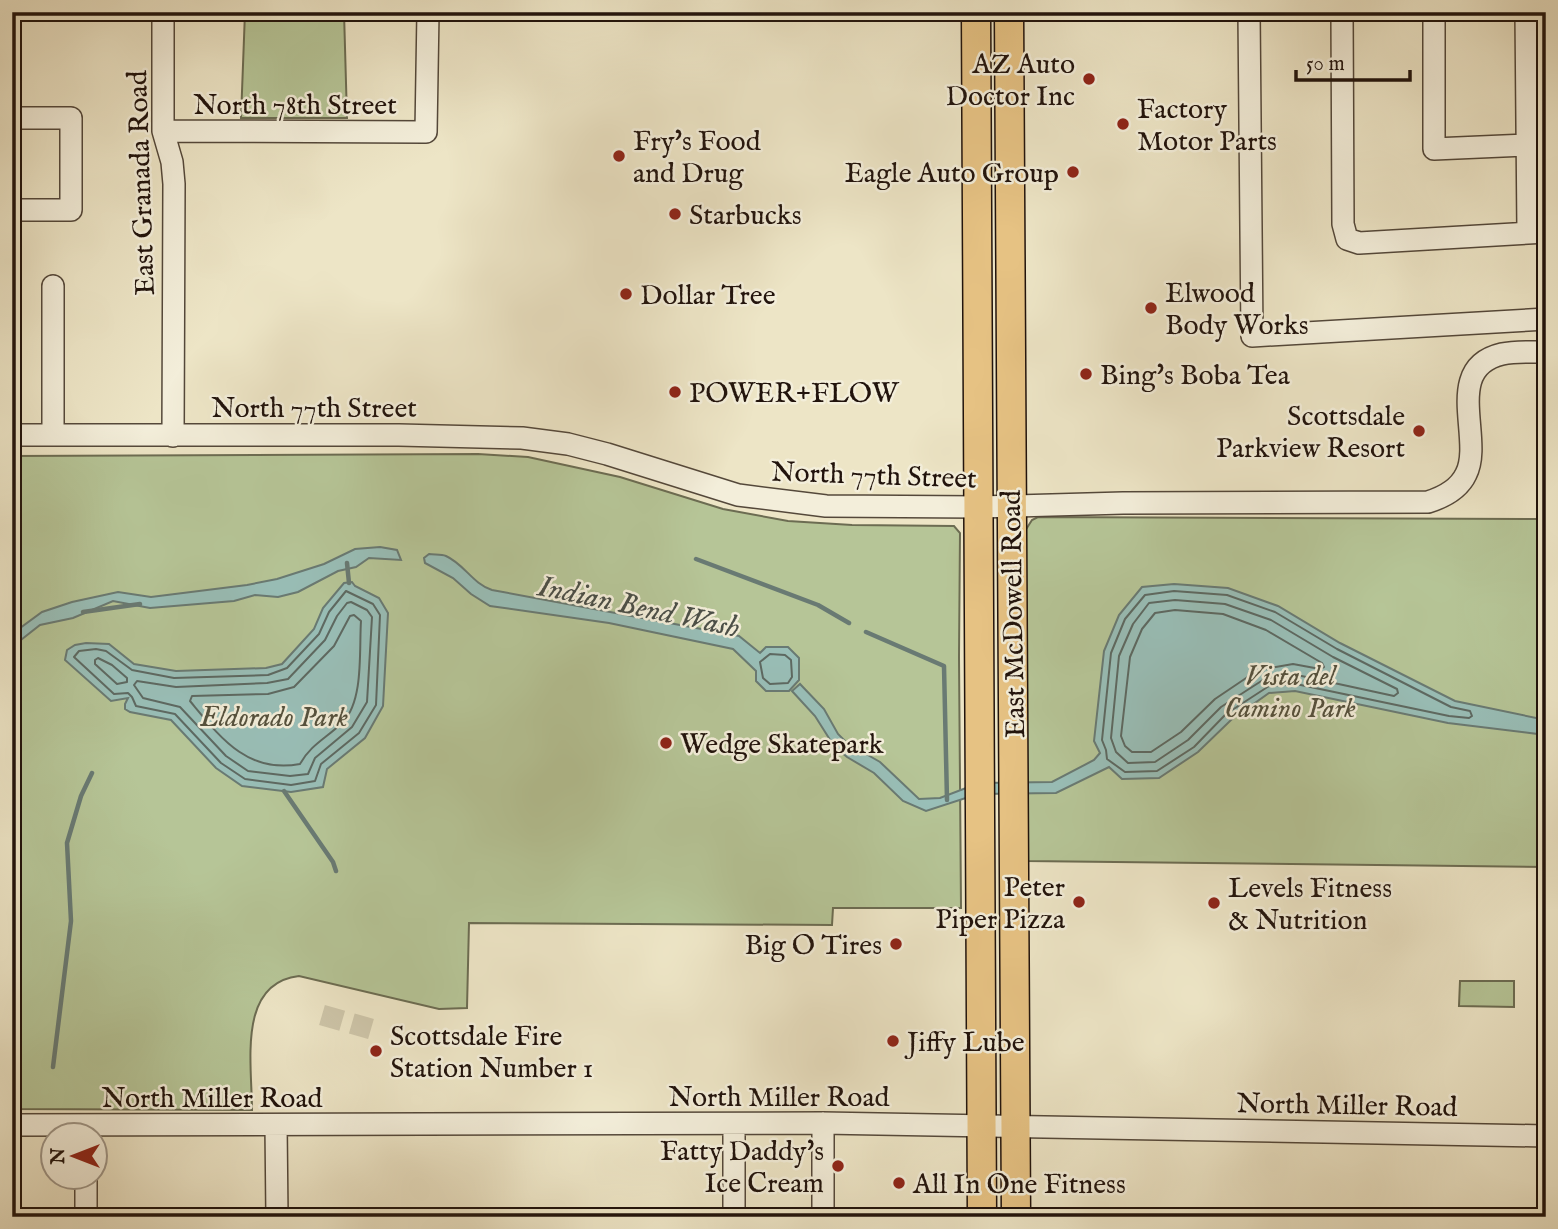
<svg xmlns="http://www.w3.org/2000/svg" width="1558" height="1229" viewBox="0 0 1558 1229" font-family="'IM FELL English',serif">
	<rect width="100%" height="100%" fill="#ede5c6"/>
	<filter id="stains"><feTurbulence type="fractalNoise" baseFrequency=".00286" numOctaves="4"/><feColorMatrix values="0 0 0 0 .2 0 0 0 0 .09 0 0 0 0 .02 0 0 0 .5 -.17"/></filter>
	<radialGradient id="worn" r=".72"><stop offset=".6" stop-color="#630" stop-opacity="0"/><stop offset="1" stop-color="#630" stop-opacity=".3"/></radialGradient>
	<path fill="#b6c597" stroke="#6c6c52" stroke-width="2" d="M245,12H344L347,118H241Z
		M478,454L528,457L620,477L723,509L788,521L852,525L954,526L960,533L959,657L961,908H833L832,925L469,923L467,1008L439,1009L299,976C237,983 252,1064 252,1110L12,1109V456Z
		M1038,517L1546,519V867L1026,861L1025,531L1032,520Z
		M1460,981H1514V1007L1459,1006Z"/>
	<path fill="#99bfb8" stroke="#697a73" stroke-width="2" d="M380,547L397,550L401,560L369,558L356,567L338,571L298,592L278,597L255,595L234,601L150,608L113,601L73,618L40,625L12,647V634L42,612L72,602L118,592L151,597L247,585L277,579L324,564L355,549Z
		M429,554C434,555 441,554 446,556C464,564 473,584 492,590L739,636L760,653L766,647H788L799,658V680L789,691H766L756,681V671L733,649L609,623L490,606L471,594L453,578L425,563L424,558Z
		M352,582L355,586L379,598L388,613L383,706L365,738L327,769L323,787L291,792L242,786L216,768L171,720L130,712L125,709V704L128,698L111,701L65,660L67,650L75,645L86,643L109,644L134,664L176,671L266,668L282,664L314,629L323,608L344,583Z
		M1174,584L1228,588L1278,606L1340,643L1455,701L1546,720V735L1448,723L1295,691L1269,693L1231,720L1198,752L1159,778L1122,779L1109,767L1056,793L978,794L926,811L903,801L874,773L847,757L834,746L815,716L792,691L800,684L824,709L838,734L847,743L880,762L919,799L940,798L979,783L1052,782L1094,760L1100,753L1094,741L1104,651L1119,615L1142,587Z"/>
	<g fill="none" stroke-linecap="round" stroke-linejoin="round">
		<path stroke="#5d6962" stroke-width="2" d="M346,591L373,604L380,615L376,705L359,733L321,764L315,781L291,785L245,779L221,763L175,714L136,706L132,697L128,693L114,694L74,657L79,651L96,649L106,651L132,670L174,678L268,675L287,668L319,634L329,612Z
			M1174,591L1227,595L1275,612L1337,649L1451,707L1470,711L1472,716L1469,718L1449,716L1296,684L1269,686L1226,714L1194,747L1157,771L1125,772L1107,759L1106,750L1102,740L1111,653L1125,619L1145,595Z
			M1175,600L1225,604L1271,620L1333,657L1397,689L1398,693L1394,696L1297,675L1266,678L1221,707L1188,740L1155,762L1128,763L1116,752L1111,738L1119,656L1133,624L1149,603Z
			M351,602L367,610L372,617L367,702L352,727L315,758L308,774L290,776L248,771L226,756L180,707L143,698L134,685L137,681L176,687L267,683L288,679L325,640L337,616L347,603Z
			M1175,610L1223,614L1266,630L1322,663L1324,667L1320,669L1293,664L1258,670L1215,699L1181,732L1151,752H1132L1125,746L1121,736L1130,657L1142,629L1155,613Z
			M354,615L361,621C359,650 364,700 343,722C328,737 310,745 300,764C247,774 220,737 190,701L192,696L268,694L294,687L334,646L350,616Z
			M770,654L785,655L791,660L792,677L788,683L770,684L763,678L760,662Z
			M98,658L112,665L127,678V682L117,684L95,664V660Z"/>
		<path stroke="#697a73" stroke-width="4.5" d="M696,559L818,605L849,623
			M347,563L349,583
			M83,612L140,604
			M866,632L944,666L947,800
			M284,791L333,862L336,871
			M53,1067L71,921L67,843L81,796L92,773"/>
		<path stroke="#cec6aa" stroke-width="21" stroke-dasharray="21 10" stroke-linecap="butt" d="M322,1015L371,1029"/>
		<defs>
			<path id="minor" d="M163,12V131L172,162L174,184L173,436
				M1249,12L1252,336L1546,319
				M1342,12L1343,224L1347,239L1359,243L1546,232
				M1434,12V149L1546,144
				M1526,12L1528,233
				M12,118H71V210H12
				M163,131L426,132L428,12
				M53,286V435
				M12,435H399L522,438L568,444L607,454L738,495L826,506L979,507L1123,503L1428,502C1444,497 1459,489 1466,474C1484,439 1442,368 1502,354C1516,351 1532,352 1546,352
				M823,1123V1217
				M734,1124V1217
				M12,1125L823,1123L1546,1136
				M276,1125L277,1217
				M86,1176V1217"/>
			<path id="major" d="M976,12L982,1217
				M1009,12L1016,1217"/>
		</defs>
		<use href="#minor" stroke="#54483a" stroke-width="24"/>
		<use href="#major" stroke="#21130c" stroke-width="31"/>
		<use href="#minor" stroke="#f3eeda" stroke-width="21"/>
		<use href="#major" stroke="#e6c283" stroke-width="28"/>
	</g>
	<g fill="#8f2418" stroke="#f3eeda" stroke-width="2.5">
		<circle cx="1089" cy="79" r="7"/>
		<circle cx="1123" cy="124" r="7"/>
		<circle cx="619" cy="156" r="7"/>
		<circle cx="1073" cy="172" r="7"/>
		<circle cx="675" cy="214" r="7"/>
		<circle cx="626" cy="294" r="7"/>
		<circle cx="1151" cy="308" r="7"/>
		<circle cx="1086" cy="374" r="7"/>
		<circle cx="675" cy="392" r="7"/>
		<circle cx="1419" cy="431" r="7"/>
		<circle cx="666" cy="743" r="7"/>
		<circle cx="1079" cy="902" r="7"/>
		<circle cx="1214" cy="903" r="7"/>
		<circle cx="896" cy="944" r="7"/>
		<circle cx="893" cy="1041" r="7"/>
		<circle cx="376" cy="1051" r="7"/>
		<circle cx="838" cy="1166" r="7"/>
		<circle cx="899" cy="1183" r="7"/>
	</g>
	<g text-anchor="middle" stroke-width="5" stroke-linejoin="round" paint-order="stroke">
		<g font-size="28" fill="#21130c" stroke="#f3eeda" text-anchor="start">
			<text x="1075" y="73" text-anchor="end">AZ Auto<tspan x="1075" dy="32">Doctor Inc</tspan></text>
			<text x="1137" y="118">Factory<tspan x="1137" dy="32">Motor Parts</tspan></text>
			<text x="633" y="150">Fry's Food<tspan x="633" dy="32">and Drug</tspan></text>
			<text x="1059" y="182" text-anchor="end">Eagle Auto Group</text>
			<text x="689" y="224">Starbucks</text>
			<text x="1165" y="302">Elwood<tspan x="1165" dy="32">Body Works</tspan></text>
			<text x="640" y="304">Dollar Tree</text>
			<text x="1100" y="384">Bing's Boba Tea</text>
			<text x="689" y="402">POWER+FLOW</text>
			<text x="1405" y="425" text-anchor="end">Scottsdale<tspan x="1405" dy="32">Parkview Resort</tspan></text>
			<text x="680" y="753">Wedge Skatepark</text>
			<text x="1065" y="896" text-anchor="end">Peter<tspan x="1065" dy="32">Piper Pizza</tspan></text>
			<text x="1228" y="897">Levels Fitness<tspan x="1228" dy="32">&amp; Nutrition</tspan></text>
			<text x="882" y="954" text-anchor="end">Big O Tires</text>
			<text x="390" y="1045">Scottsdale Fire<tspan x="390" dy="32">Station Number 1</tspan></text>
			<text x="907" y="1051">Jiffy Lube</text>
			<text x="824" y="1160" text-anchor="end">Fatty Daddy's<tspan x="824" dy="32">Ice Cream</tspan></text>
			<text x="913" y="1193">All In One Fitness</text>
		</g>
		<g font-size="28" fill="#21130c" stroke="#f3eeda">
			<text x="295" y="114">North 78th Street</text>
			<text transform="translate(140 183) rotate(-92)" y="10">East Granada Road</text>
			<text x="314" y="417">North 77th Street</text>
			<text transform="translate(874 474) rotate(2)" y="10">North 77th Street</text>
			<text transform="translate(1012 614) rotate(-91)" y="10">East McDowell Road</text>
			<text x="779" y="1106">North Miller Road</text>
			<text x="212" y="1107">North Miller Road</text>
			<text transform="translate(1347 1104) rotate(1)" y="10">North Miller Road</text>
		</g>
		<g font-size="28" font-style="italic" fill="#55513d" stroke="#f3eeda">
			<text x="1290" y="685">Vista del<tspan x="1290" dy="32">Camino Park</tspan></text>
			<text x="274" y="726">Eldorado Park</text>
		</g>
		<g font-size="30" font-style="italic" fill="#4b4f48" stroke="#f3eeda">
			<text transform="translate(639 606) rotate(12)" y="10">Indian Bend Wash</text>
		</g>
	</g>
	<rect width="1558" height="1229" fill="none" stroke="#ede5c6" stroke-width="42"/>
	<rect x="14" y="14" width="1530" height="1201" fill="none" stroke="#21130c" stroke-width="3.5"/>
	<rect x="21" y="21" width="1516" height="1187" fill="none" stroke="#21130c" stroke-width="2"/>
	<g transform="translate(74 1156) rotate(270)"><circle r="33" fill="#f3eeda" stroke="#9f9688" stroke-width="2"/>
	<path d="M0-5L12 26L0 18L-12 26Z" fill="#8f2418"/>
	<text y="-10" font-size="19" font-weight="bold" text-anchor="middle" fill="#21130c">N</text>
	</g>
	<path d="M1296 70v10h114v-10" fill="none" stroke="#21130c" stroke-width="3.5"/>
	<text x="1306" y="70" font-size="21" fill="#21130c" stroke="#f3eeda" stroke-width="5" paint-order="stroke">50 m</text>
	<rect width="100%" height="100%" filter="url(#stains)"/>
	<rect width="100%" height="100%" fill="url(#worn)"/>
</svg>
